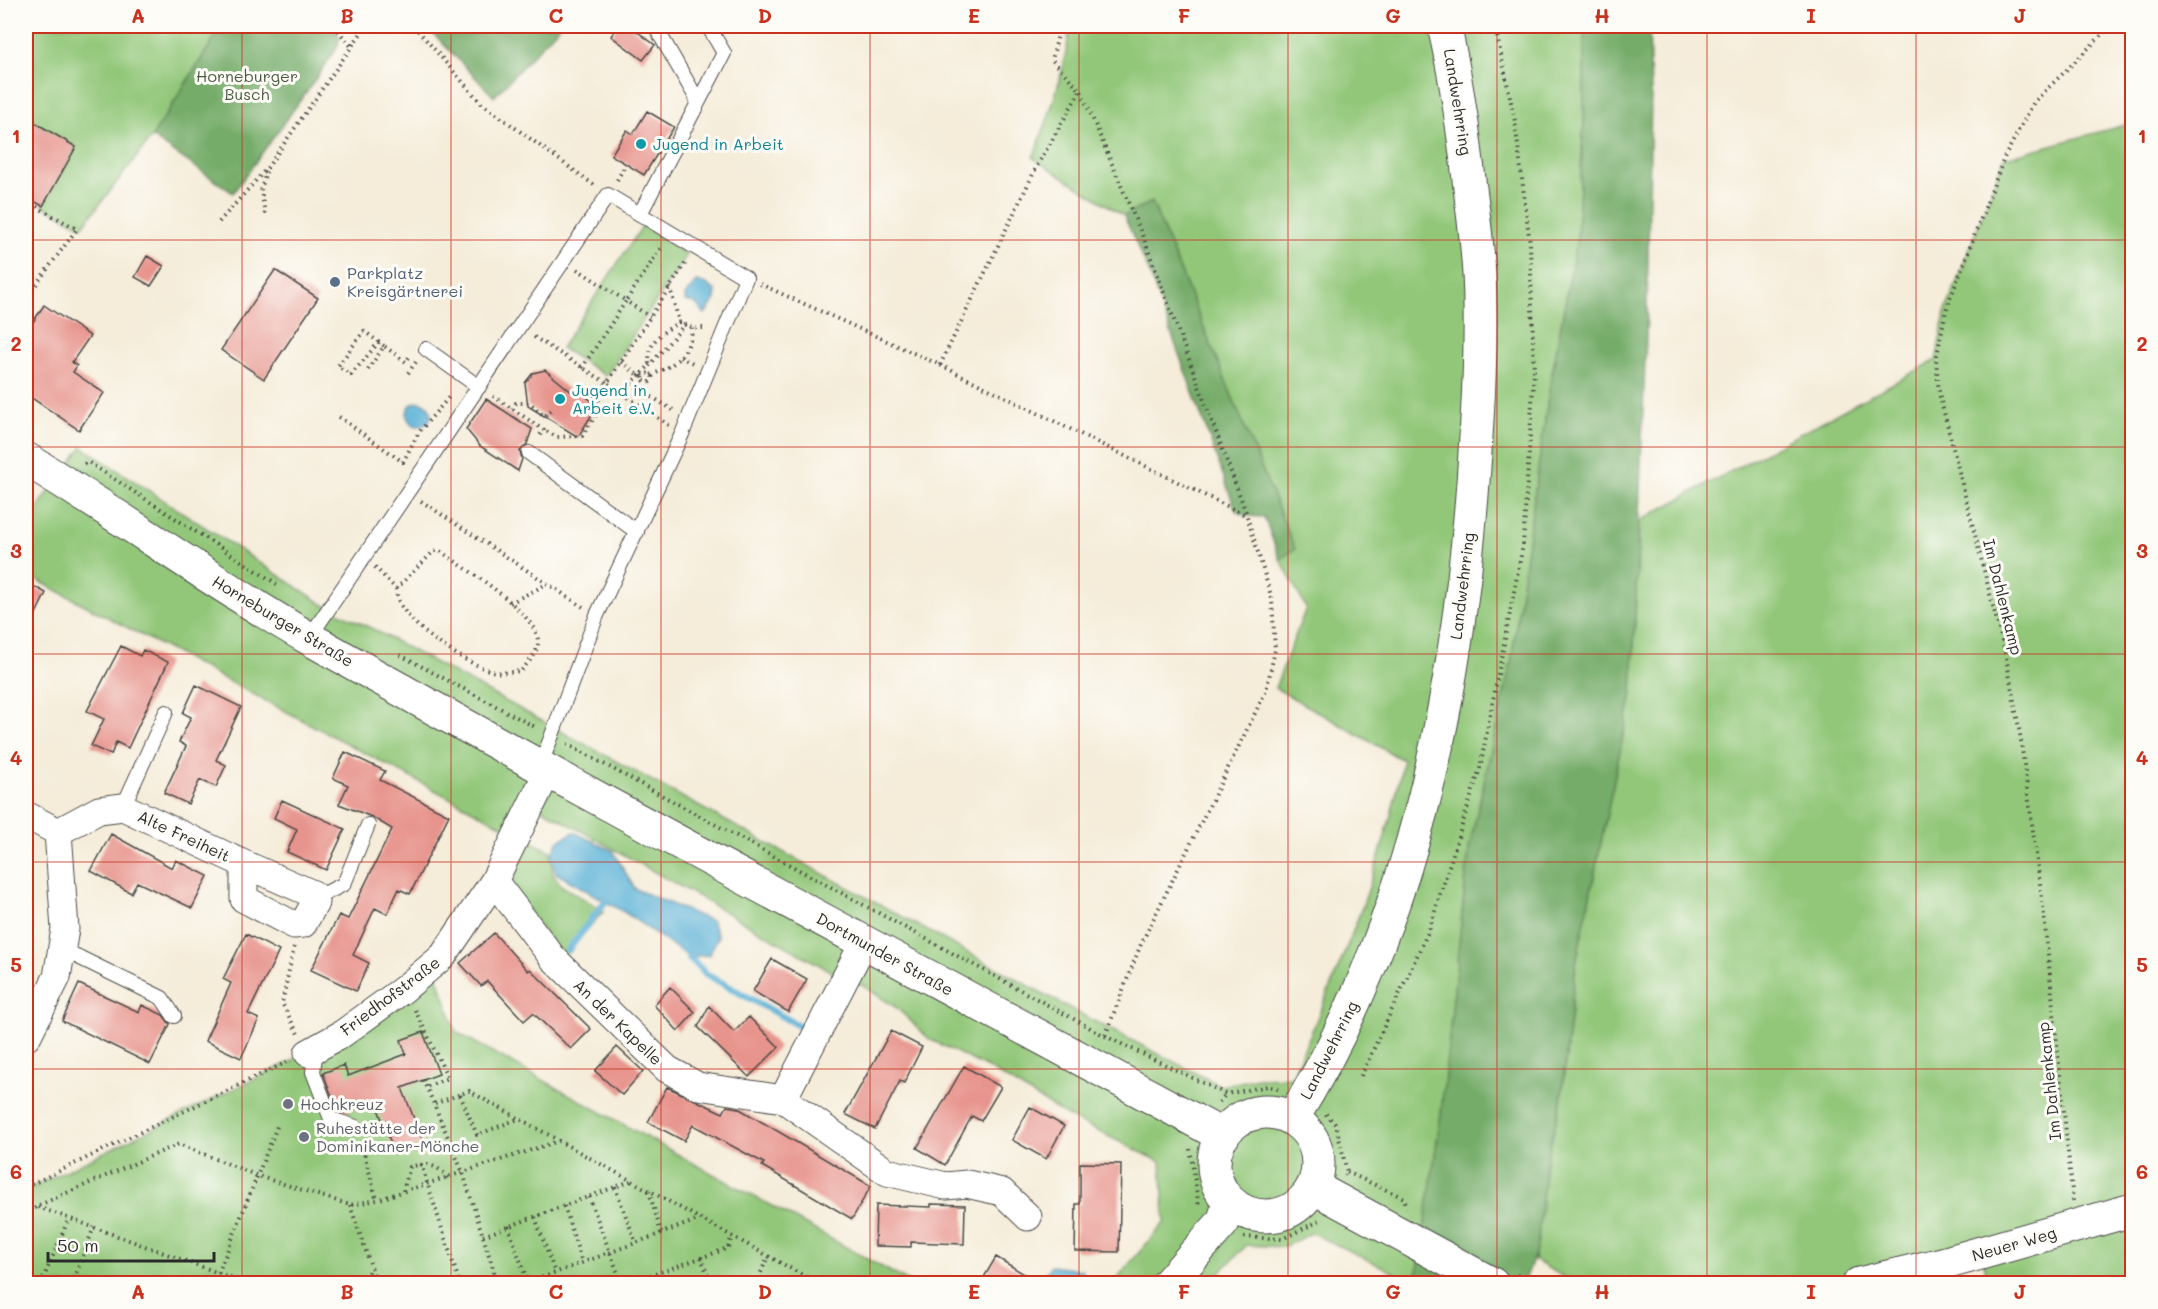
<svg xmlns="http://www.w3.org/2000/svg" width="2158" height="1309" viewBox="0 0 2158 1309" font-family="Mali,sans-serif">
	<rect width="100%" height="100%" fill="#fdfcf7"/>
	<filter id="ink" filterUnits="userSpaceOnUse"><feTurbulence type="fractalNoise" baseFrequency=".0167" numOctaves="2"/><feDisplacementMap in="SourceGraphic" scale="12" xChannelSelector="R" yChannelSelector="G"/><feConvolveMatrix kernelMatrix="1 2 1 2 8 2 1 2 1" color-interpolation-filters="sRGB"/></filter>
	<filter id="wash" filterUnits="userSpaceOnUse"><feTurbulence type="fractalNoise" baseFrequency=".008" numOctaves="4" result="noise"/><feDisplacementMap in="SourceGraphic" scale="24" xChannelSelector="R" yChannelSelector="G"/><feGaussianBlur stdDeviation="1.35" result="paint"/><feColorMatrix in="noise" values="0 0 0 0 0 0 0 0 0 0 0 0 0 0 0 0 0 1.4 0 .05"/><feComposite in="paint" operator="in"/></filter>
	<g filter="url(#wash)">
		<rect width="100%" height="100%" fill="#f5ecd9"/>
		<path fill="#92c779" stroke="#5e7952" stroke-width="1.5" d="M26,26H222L152,137L82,227L43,206L76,147L26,117Z
			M1108,26H1584V119L1577,238L1549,391L1511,663L1469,848L1441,1114L1416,1283L1312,1233L1283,1247L1247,1245L1209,1283H1113L1165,1222L1161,1162L1069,1117L988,1068L929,1039L897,1008L862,985L832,972L532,803L516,833L26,574V523L82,447L329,608L373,629L1088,1018L1221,1086L1258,1078L1292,1077C1337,973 1383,871 1403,760L1275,688L1306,608L1280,559L1294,549L1152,202L1124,216L1033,158C1050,114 1064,74 1070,28Z
			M2132,123V1283H1988L1982,1253L1859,1284L1574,1283L1534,1260L1546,1162L1561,1101L1576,963L1632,693L1639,521L1936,360L1945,313L2004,158Z
			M643,225L687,255L606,376L561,348Z
			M527,840L551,851L553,874L562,886L604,911L563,956L507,885Z
			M437,975L456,1032L911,1283L26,1284V1190L308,1053Z"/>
		<path fill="#75ac69" stroke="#506c4a" stroke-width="1.5" d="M222,26H331L340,37L337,48L310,87L233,193L152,137Z
			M426,26H560L494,97Z
			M1584,26H1649L1651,95L1647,311L1632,693L1576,963L1561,1101L1546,1162L1537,1249L1524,1283L1416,1284L1441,1114L1469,848L1511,663L1549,391L1577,238L1584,119Z
			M1152,202L1295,549L1280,559L1264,517L1247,516L1236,511L1149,272L1124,216Z"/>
		<path fill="#59b0d6" stroke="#426e80" stroke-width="1.5" d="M696,282L705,283L716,291L715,300L705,314L695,303L685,301V295Z
			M407 414a12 12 0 1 1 24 0a12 12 0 1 1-24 0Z
			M574,832L613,851L635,889L712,921L718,937L709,955L689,957L624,912L556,873L551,856L558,841Z
			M1051,1266L1082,1270L1084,1283L1037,1284Z"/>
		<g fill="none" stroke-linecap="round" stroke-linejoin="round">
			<path stroke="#59b0d6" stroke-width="7" d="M568,950L604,903
				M689,957L706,974L803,1028"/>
		</g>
		<g id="blocks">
			<path fill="#e7948d" d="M618,26H630L655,45L643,60L611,36Z
				M647,111L674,127L644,175L611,155L627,130L633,134Z
				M26,117L76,147L43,206L26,197Z
				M147,256L164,266L151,286L135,277Z
				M275,270L318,298L264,379L221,350Z
				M44,305L90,336L72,362L77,366L73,372L104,393L79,430L26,394V316L33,322Z
				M545,370L573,393L579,392L598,405L578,437L528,406L525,383L533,373Z
				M486,399L532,429L527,444L520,451L522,459L518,471L480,446L466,429Z
				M26,582L46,593L26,634Z
				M121,646L140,656L143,650L168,662L128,748L116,742L111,755L91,746L104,719L87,711Z
				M196,685L241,707L216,760L226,765L216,787L200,780L188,804L164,793L186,746L179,742L191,717L183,713Z
				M345,752L385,771L380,780L449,815L410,894L399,889L387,914L375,908L353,955L369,963L356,991L311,970L339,915L348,919L392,829L372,817L339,804L348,785L333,778Z
				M282,800L345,829L326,870L287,852L297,829L274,818Z
				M111,834L172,868L176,860L208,876L192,908L137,882L131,893L91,871Z
				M494,933L528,971L530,969L591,1029L571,1049L533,1013L524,1021L487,981L481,986L460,963Z
				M246,934L279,951L248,1014L259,1019L241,1058L205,1041L231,983L223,979Z
				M772,959L807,979L788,1012L753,991Z
				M79,984L139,1012L142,1005L163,1015L170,1024L150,1064L62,1021Z
				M670,987L695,1012L678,1031L654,1005Z
				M709,1006L734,1032L749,1017L779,1047L749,1077L698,1027Z
				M891,1031L922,1047L904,1083L900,1081L875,1129L845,1114Z
				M423,1032L439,1074L402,1088L424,1144L395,1154L375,1101L343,1113L338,1112L323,1073L344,1065L348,1076L406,1054L401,1040Z
				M617,1047L643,1071L622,1095L595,1071Z
				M964,1066L1001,1087L981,1121L972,1116L945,1165L917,1148Z
				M667,1087L723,1113L727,1106L738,1108L871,1186L852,1219L762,1166L764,1163L693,1125L684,1141L648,1122Z
				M1030,1107L1064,1126L1046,1159L1012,1140Z
				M1080,1163L1121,1164L1119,1252L1075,1251L1076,1204H1080Z
				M931,1204L965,1205L964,1244L911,1242V1247L875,1246L876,1205L931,1207Z
				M996,1257L1041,1284H980Z"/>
		</g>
	</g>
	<g filter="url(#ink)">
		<use href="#blocks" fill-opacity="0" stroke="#494845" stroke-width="1.5"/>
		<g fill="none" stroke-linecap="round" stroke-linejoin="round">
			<defs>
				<path id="lane" d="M655,26L697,99L696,109
					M640,214L724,53L708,26
					M426,349L479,387
					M529,453L637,532
					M309,638L608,195L746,278L682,434L597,615L540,767
					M123,807L166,712
					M316,898L344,884L368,825
					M62,949L162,998L174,1016
					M316,1049L313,1072L331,1119L356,1127"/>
				<path id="street" d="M26,815L58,832
					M58,832L99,810L123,807L244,864
					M244,864L313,894L315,903L303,924L294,925L244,899Z
					M494,881L553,958L667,1069L698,1086L783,1099L887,1172L946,1186L967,1184L1002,1192L1028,1217
					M27,1037L57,977L65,929L58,832
					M308,1053L342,1034L404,989L443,956L494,881L548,771
					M783,1099L864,942"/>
				<path id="secondary" d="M26,459C123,517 214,584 312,640C613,810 919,970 1223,1136
					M1214 1164a52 52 0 1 1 104 0a52 52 0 1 1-104 0Z
					M1292,1119C1410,930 1457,702 1473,482C1477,424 1481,365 1480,306C1480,267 1475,227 1470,188C1464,134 1457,79 1444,26
					M1313,1187L1492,1284
					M1168,1284L1223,1222L1230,1202
					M1859,1284L1942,1264L2132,1210"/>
			</defs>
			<use href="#lane" stroke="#494845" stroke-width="16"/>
			<use href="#street" stroke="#494845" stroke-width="29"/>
			<use href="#secondary" stroke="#494845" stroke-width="35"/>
			<path stroke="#494845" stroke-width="4" stroke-dasharray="1.5 4.5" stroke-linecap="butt" d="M334,26L351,46
				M414,26L481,103L594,185
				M1060,26L1052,60L1081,91L1145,242L1247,515
				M617,180L626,164
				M26,201L77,229L26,298
				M265,214L261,190L267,168
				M219,222L267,168L366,26
				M577,269L626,301L662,246
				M760,284L940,365L1247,516L1272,599L1275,650L1266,691L1141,944L1105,1036
				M670,287L679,322L692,328H706
				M534,337L607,383L596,396L602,406L582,436L557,437L544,430
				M379,342L351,375L338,366L364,331L384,346
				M680,357L693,363
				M621,362L639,376
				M940,365L1036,168L1080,91
				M649,366L685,324
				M582,368L626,301L650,317
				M368,370L384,346L406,362L411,354
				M408,373L416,362
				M642,373L649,366C648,340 659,335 679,322
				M643.5 378a4.5 4.5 0 1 1 9 0a4.5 4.5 0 1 1-9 0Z
				M651,375C673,367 691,353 692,328
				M631,384L673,410
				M621,392L642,373L643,376
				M493,396L544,430L538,438
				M512,409L516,403H530L544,416L552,410
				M339,417L403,462L419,432L449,397
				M669,425L607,383L687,261
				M84,464L88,462L277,584
				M421,501L583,607
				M375,567L396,589C396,621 464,663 492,671C501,674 512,672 521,671C528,663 539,652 538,640C534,610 464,568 440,551H434L396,589
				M510,603L547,584
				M400,655L537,728
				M567,744L1105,1036L1226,1094L1268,1086L1278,1089
				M294,947L282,1003L298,1034
				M415,1010L448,1078L426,1087
				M1361,1076L1429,930L1480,768L1523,545L1534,371L1530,244L1515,121L1495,26
				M423,1080L434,1104
				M460,1095L477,1135L518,1119
				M1219,1102L1226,1094
				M1326,1114L1336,1125L1347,1172L1345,1175
				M361,1143L377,1200
				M1190,1149L1199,1207
				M421,1164L460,1284
				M1347,1172L1404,1198L1407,1207
				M26,1187L287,1062
				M615,1187L636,1243
				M403,1191L410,1167C426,1162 438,1165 448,1178
				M649,1191L661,1233
				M589,1197L622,1284
				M2073,1201L2043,906L2020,734L2006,657L1939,393L1936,360L1946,310L2004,158L2034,102L2111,26
				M350,1205L377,1284
				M564,1206L582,1263
				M38,1207L249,1284
				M26,1217L37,1206L179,1144L258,1176L350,1205L377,1200L559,1141L819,1284
				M535,1217L555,1273
				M508,1226L528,1283
				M483,1236L631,1181
				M1244,1237L1282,1239L1319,1221
				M701,1257L711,1284
				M1517,1275L1554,1284
				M41,1284L69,1218
				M72,1284L94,1227
				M214,1284L278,1124
				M364,1284L370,1267
				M498,1284L463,1173L434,1104L469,1091L558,1140
				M525,1284L700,1219
				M627,1284L728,1248L732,1236
				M763,1284L760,1275L768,1256"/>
			<use href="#lane" stroke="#fff" stroke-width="14"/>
			<use href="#street" stroke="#fff" stroke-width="27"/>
			<use href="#secondary" stroke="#fff" stroke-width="33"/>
		</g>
	</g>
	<path fill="none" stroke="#c8321e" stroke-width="1.5" stroke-opacity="0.55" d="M242,26V1284M451,26V1284M661,26V1284M870,26V1284M1079,26V1284M1288,26V1284M1497,26V1284M1707,26V1284M1916,26V1284M26,240H2132M26,447H2132M26,654H2132M26,862H2132M26,1069H2132"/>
	<g fill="#0f9aa8" stroke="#fdfcf7" stroke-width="2">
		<circle cx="641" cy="144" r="6"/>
		<circle cx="560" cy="399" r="6"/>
	</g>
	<circle fill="#5c6f8a" stroke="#fdfcf7" stroke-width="2" cx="335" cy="282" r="6"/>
	<g fill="#6b7280" stroke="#fdfcf7" stroke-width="2">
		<circle cx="288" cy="1104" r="6"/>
		<circle cx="304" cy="1137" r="6"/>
	</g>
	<g text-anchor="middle" stroke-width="6" stroke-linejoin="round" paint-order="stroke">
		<g font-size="16" fill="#4a5a42" stroke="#fdfcf7">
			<text x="247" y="82">Horneburger<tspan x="247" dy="18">Busch</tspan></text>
		</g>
		<g font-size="16" fill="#2b2b2b" stroke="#fdfcf7">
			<text transform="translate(1458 102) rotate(81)" y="6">Landwehrring</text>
			<text transform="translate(1462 586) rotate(-83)" y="6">Landwehrring</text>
			<text transform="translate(2003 597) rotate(76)" y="6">Im Dahlenkamp</text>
			<text transform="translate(283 621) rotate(31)" y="6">Horneburger Straße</text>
			<text transform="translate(184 836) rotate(25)" y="6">Alte Freiheit</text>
			<text transform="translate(885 954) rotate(29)" y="6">Dortmunder Straße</text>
			<text transform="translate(390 996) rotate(-37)" y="6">Friedhofstraße</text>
			<text transform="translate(618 1022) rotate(44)" y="6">An der Kapelle</text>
			<text transform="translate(1329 1050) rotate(-63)" y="6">Landwehrring</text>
			<text transform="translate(2049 1081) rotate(-96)" y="6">Im Dahlenkamp</text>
			<text transform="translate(2014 1244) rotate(-16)" y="6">Neuer Weg</text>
		</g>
		<g font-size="16" fill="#0d838f" stroke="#fdfcf7" text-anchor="start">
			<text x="653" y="150">Jugend in Arbeit</text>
			<text x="572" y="396">Jugend in<tspan x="572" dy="18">Arbeit e.V.</tspan></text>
		</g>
		<g font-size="16" fill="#4e5e75" stroke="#fdfcf7" text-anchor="start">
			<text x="347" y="279">Parkplatz<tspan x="347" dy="18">Kreisgärtnerei</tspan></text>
		</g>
		<g font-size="16" fill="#5b616d" stroke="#fdfcf7" text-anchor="start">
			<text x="300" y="1110">Hochkreuz</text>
			<text x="316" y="1134">Ruhestätte der<tspan x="316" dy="18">Dominikaner-Mönche</tspan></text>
		</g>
	</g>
	<rect width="2158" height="1309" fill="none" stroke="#fdfcf7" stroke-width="66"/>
	<path d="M48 1252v9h166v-9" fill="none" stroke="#2b2b2b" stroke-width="3"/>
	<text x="57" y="1252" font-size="18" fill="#2b2b2b" stroke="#fdfcf7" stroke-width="4.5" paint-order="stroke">50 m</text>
	<rect x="33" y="33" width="2092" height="1243" fill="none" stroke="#c8321e" stroke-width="2"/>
	<g font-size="20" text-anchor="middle" font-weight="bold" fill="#c8321e">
		<text x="138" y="23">A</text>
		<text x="347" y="23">B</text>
		<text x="556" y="23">C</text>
		<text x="765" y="23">D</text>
		<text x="974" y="23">E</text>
		<text x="1184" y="23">F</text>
		<text x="1393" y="23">G</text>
		<text x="1602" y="23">H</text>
		<text x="1811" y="23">I</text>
		<text x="2020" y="23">J</text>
		<text x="16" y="143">1</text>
		<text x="2142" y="143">1</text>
		<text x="16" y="351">2</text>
		<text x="2142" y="351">2</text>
		<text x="16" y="558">3</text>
		<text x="2142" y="558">3</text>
		<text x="16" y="765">4</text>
		<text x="2142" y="765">4</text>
		<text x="16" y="972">5</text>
		<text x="2142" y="972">5</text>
		<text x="16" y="1179">6</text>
		<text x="2142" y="1179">6</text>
		<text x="138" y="1299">A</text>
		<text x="347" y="1299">B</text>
		<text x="556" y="1299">C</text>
		<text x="765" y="1299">D</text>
		<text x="974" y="1299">E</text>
		<text x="1184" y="1299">F</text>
		<text x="1393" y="1299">G</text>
		<text x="1602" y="1299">H</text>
		<text x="1811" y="1299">I</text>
		<text x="2020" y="1299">J</text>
	</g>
</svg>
